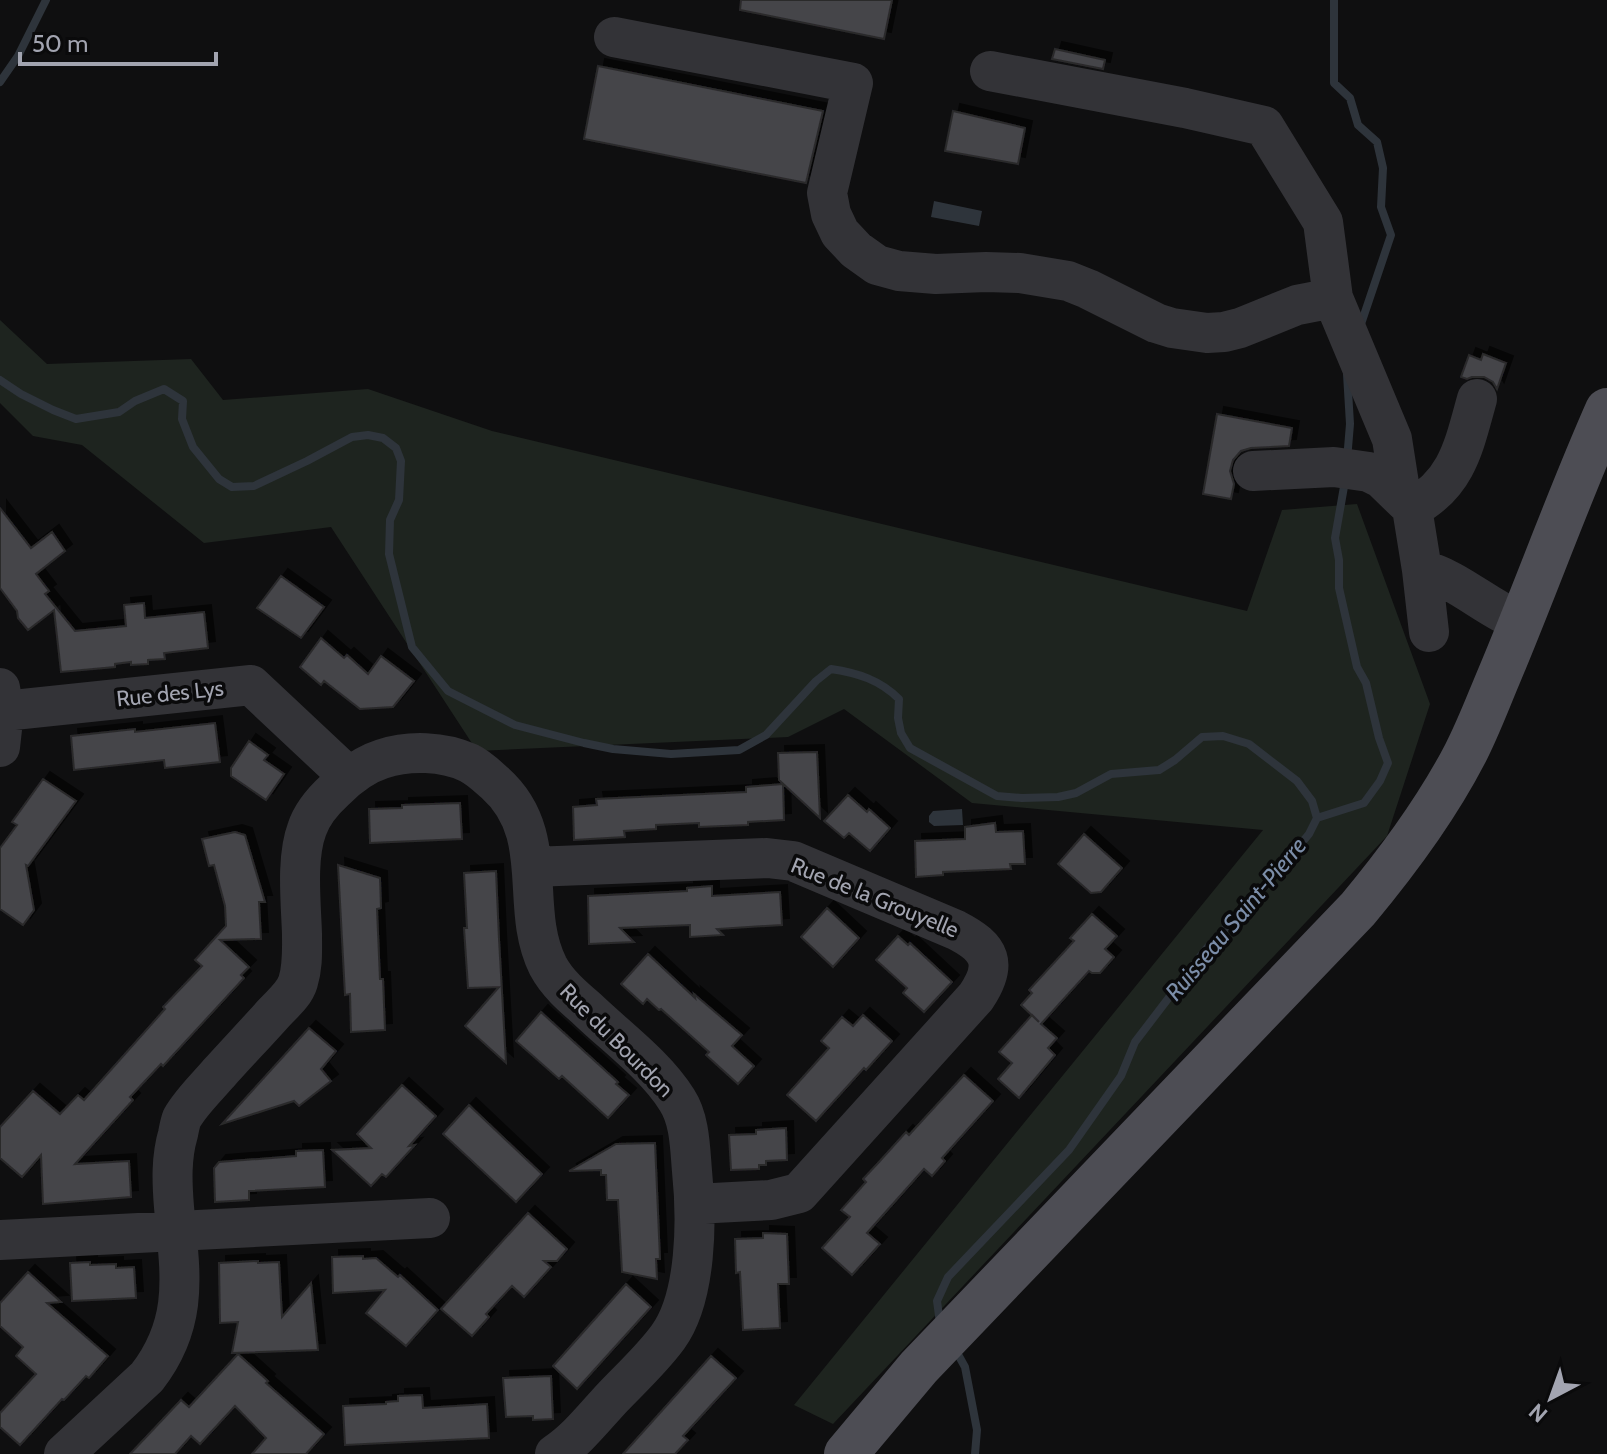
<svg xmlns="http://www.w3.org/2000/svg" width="1607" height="1454" viewBox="0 0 1607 1454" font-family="Cabin,sans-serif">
	<defs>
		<filter id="shadow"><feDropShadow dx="7" dy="-7" stdDeviation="0" flood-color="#0009"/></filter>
	</defs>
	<rect width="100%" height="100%" fill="#0f0f10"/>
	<path fill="#1e241f" d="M0,320L47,364L191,359L223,400L368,389L492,431L1247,611L1282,510L1357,504L1430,704L1387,836L833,1424L794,1405L1263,830L972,803L844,709L788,737L477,751L331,527L204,543L82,445L33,436L0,403Z"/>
	<path fill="#2e343b" d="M934,201L982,211L979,226L931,217Z
		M962,809L963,825L934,826L929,822V816L933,811Z"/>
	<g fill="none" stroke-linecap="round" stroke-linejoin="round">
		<path stroke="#2e343b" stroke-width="8" d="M1334,0V83L1350,98L1358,125L1377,142L1383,168L1381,207L1391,235L1360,327
			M0,82L18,56L46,0
			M1347,374L1350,424L1347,460
			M0,380L21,394L53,410L76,419L119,412L135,401L164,389L183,401L182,419L193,447L219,479L232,487L254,486L307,461L352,437L368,435L383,438L396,448L401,461L399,500L390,520L389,554L412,647L448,691L515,725L584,743L613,749L671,754L739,750L766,735L816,681L831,669C858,673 880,680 899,699L898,718L901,733L910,748L997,796L1022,798L1058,797L1076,793L1111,774L1159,770L1175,760L1202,737L1223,736L1249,744L1297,781L1312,801L1317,818L1309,834L1270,881L1206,949L1135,1042L1121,1076L1069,1150L948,1277L937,1301L940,1323
			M1317,818L1364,803L1380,781L1388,763L1379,738L1366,683L1357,667L1339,588V560L1335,538L1345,481
			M955,1349L965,1367L977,1430L975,1454"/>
	</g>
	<path fill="#444448" stroke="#2a292c" stroke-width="2" filter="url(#shadow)" d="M741,0H892L884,39L740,10Z
		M1055,49L1105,60L1103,69L1052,59Z
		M598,66L823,111L806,183L584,139Z
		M953,111L1025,128L1018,164L945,151Z
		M1483,354L1506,363L1497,389L1493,382L1484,377H1472L1467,379L1461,377L1469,355L1481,360Z
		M1217,414L1292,428L1289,446L1251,448L1241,451L1233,460L1230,471L1234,484L1231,499L1203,494Z
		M0,508L31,548L52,532L65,551L36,574L49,591L45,594L75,631L126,626L124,605L144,603L145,618L204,612L208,648L164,653L165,659L148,660V664L131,665V662L115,664V667L61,672L54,610L28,630L18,618L17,611L0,588Z
		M281,576L324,607L301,638L257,608Z
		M321,638L344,658L347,655L368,674L381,656L414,681L393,707L360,709L324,681L321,685L300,667Z
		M215,723L220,762L165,768L164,760L74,770L71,736L135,729V732Z
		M249,741L268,755L264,760L284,774L266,800L231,776V768Z
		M817,752L820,818L779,780L778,753Z
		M43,779L76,801L28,866L26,865L34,910L23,925L0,909V848L17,825L12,822Z
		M783,784L784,820L748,822V825L699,827V823L656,825V829L624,831L625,837L574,840L573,807L597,805L596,799L746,792V787Z
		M848,795L867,812L869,809L890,828L870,851L849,833L844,838L824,821Z
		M460,803L462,839L370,843L369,809L402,808V805Z
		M995,823L996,832L1023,831L1025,864H1010L1011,869L943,872V875L916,877L915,841L965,839V827Z
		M235,832L245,835L265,902H259L261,939L220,940L249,967L241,975L244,978L163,1066L161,1064L130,1097L133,1100L75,1164L129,1161L131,1197L43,1204L41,1155L22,1177L0,1158V1127L33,1091L60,1114L78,1095L84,1100L165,1009L163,1007L202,966L195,960L226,926L225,906L214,865L209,866L202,839Z
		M1084,834L1122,868L1101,892L1091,893L1058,864Z
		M338,865L380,878L381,908L377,909L380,979H383L385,1030L351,1032L350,994L345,995Z
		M496,871L499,939L506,1063L465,1026L499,987L468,988L464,928H467L464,873Z
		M712,886V896L780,892L782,925L717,929L723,935L690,937V925L620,928L634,942L589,944L588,896L687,891V888Z
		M827,908L859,938L833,967L801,937Z
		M1092,914L1117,936L1105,949L1114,957L1100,973H1092L1089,971L1041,1024L1057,1038L1048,1048L1055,1055L1019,1098L998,1079L1012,1063L999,1052L1032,1015L1039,1022L1021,1005L1032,993L1029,990L1074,941L1070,938Z
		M898,936L908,945L910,943L952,982L924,1012L903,993L907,988L876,960Z
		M648,954L695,998L694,994L742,1035L732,1046L754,1066L738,1084L706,1055L709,1052L661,1009L659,1010L647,999L643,1004L621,984Z
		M541,1012L618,1082L616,1084L629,1095L608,1118L562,1076L559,1079L516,1041Z
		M863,1015L892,1041L866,1070L864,1068L816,1121L787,1095L829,1048L821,1041L842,1017L853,1026Z
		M309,1028L336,1051L321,1069L331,1081L299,1106L294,1101L222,1124Z
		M964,1075L993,1101L942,1158L945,1161L932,1176L924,1169L867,1233L880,1244L852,1275L822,1248L850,1217L841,1210L866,1182L863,1179L879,1162L906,1132L909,1135Z
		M402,1085L436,1116L409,1146L415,1145L386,1177L382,1174L371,1186L332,1150L371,1148L357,1134Z
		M469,1105L542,1174L516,1202L443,1134Z
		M786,1128L787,1160L766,1161V1165H759V1169L731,1170L729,1135L756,1134V1130Z
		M655,1143L660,1259H656L657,1279L622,1272L618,1200H607L606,1175H601V1170L569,1171L616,1144Z
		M323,1150L325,1187L249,1191V1200L215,1202L214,1168L219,1162L296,1156V1151Z
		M528,1213L567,1249L557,1261H544L551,1267L524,1297L512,1286L486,1314L489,1317L472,1336L441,1309Z
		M763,1233L787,1234L789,1284H778L780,1328L743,1330L740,1272L736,1273L735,1239L763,1238Z
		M363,1256V1259L376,1258L398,1277L400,1275L438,1310L406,1346L366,1313L385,1290L333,1293L332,1257Z
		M258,1261V1263L279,1262L282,1317L311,1283L318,1350L232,1353L238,1322L220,1323L219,1263Z
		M90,1262V1265L116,1264V1268L134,1267L136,1298L72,1301L70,1263Z
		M28,1272L61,1302L47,1303L108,1356L89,1378L86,1376L64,1400L62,1399L20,1445L0,1427V1413L36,1374L16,1356L23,1347L0,1326V1303Z
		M626,1284L651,1307L577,1389L553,1366Z
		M238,1354L268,1381L266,1383L324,1434L306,1454H252L266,1438L235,1406L200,1444L191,1436L175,1454H130L181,1400L189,1407Z
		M711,1356L736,1378L683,1436L688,1440L675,1454H623Z
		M551,1376L553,1419L533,1420V1416L506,1417L503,1378Z
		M422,1395L423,1408L487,1404L489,1438L345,1445L343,1406L386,1404V1402L398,1401V1396Z"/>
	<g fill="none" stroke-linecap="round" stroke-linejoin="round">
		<path stroke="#333337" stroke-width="40" d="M614,37L853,83L827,193L831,214L840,233L856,250L877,265L899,271L936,274L986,272L1020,273L1068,281L1088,289L1156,323L1172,328L1207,333L1224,332L1240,328L1297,305L1333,298
			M990,71L1185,108L1264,126L1323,222L1333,298L1392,439L1400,490L1412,508C1458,483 1464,445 1477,399
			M1253,471L1334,467L1369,472L1381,478L1412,508L1422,570L1429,632
			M1422,570C1459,579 1487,609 1522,622
			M0,688L4,711L0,747
			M4,711L251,685L348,776
			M532,867L767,858L793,861L956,930C991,948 998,964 976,997L799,1193L771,1200L695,1204
			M0,1240L430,1218
			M64,1454L147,1377C190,1321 180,1273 174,1207C172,1182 171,1158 178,1134C179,1129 180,1123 182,1118C191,1102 206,1088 218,1074C236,1054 255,1034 273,1014C282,1004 294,995 298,982C303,966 302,951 302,934C301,903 296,858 307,829C312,814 323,801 335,790C349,776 363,765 382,759C409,750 443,751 469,763C479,768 487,776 495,783C553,835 518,906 548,966C557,983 572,996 586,1008C616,1037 655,1065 677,1100C690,1120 690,1148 692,1171C697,1219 697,1297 668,1337C652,1359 631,1378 613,1397C595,1416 577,1440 555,1454"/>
		<path stroke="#4d4d54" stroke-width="44" d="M846,1454L919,1367L1358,909C1398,861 1436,810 1465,754C1478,729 1488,702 1499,676C1536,588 1568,498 1607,410"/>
	</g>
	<g text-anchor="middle" stroke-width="7" stroke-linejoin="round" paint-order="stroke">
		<g font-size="22" fill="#a2a4b0" stroke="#0a0a0b">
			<text transform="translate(170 693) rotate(-6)" y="8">Rue des Lys</text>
			<text transform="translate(875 897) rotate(22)" y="8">Rue de la Grouyelle</text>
			<text transform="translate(617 1040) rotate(45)" y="8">Rue du Bourdon</text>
		</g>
		<g font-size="24" font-style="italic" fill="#7b8da8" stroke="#0a0a0b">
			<text transform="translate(1236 919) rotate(-50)" y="8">Ruisseau Saint-Pierre</text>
		</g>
	</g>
	<g transform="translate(1551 1398) rotate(221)" stroke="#0a0a0b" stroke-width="6" paint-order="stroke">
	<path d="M0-6L14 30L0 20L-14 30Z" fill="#a2a4b0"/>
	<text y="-12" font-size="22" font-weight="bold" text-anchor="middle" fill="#a2a4b0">N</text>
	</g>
	<path d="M20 52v12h196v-12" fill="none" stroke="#a2a4b0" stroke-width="4"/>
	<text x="32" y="52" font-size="24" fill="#a2a4b0" stroke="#0a0a0b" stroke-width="6" paint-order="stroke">50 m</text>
</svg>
